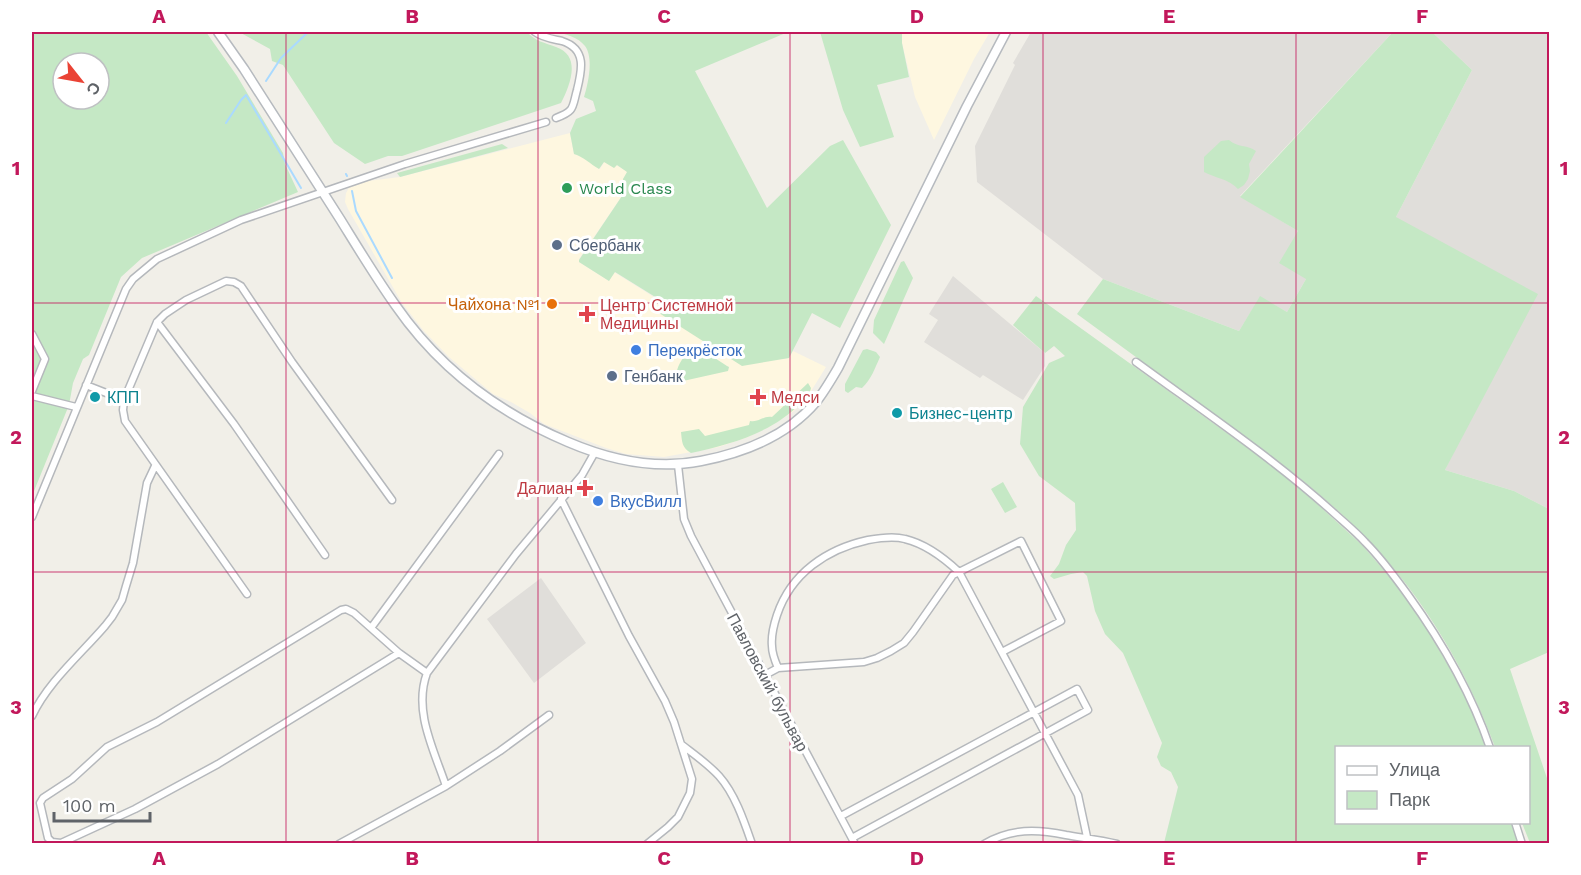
<svg xmlns="http://www.w3.org/2000/svg" width="1581" height="875" viewBox="0 0 1581 875" font-family="'Work Sans',sans-serif">
	<rect width="100%" height="100%" fill="#f1efe8"/>
	<path fill="#fef7e0" d="M902,32H990L974,59L934,140L915,97L902,43Z
		M570,133L574,154L584,157L600,169L604,162L616,165L628,172L623,179L624,193L579,259V262L609,281L614,272L665,304L660,313L780,359L789,358L793,351L826,367L808,396L794,411L771,426L748,437L719,447L664,457L626,454L606,448L544,424L530,413L511,402L493,394L449,357L423,330L402,303L348,209L345,202L346,193L349,188L368,181L400,177Z"/>
	<path fill="#e0deda" d="M1031,32H1393L1240,196L1298,231L1306,279L1287,312L1260,297L1239,331L1103,279L977,182L975,146L1015,65L1013,63Z
		M1432,32H1549V509L1514,491L1445,470L1463,433L1396,217L1472,70Z
		M953,276L1045,353V366L1023,400L983,375L980,378L924,342L938,320L929,314Z
		M541,578L586,643L534,683L487,619Z"/>
	<path fill="#c5e8c5" fill-rule="evenodd" d="M32,32H206L237,76L283,153L285,164L298,192L142,258L121,277L89,355L83,359L73,383L69,405L32,496ZM63,63H99V99H63Z
		M239,32H527C535,41 545,43 556,47C582,56 570,85 561,103L402,156H388L365,164L334,143L283,65L272,61L270,49Z
		M555,32H788L695,71L767,208L830,146L843,140L891,225L840,328L812,313L789,358L742,366L659,313L665,303L615,272L609,281L579,262V260L624,193L623,179L627,172L617,165L614,168L604,162L599,169C590,164 584,157 574,154L570,133L576,119L596,111L593,101L584,97C588,84 594,58 585,46C578,37 566,34 555,32Z
		M820,32H902V43L909,77L877,85L894,137L860,147L843,110Z
		M1393,32H1432L1472,70L1396,217L1538,294L1445,470L1514,491L1549,509V652L1510,669L1549,784V843H1530L1522,823L1528,822V748L1495,747C1467,671 1425,599 1368,540C1324,494 1272,456 1220,419C1173,384 1125,349 1077,314L1103,279L1239,331L1260,296L1287,312L1306,279L1279,263L1298,231L1240,197Z
		M1229,140C1238,148 1246,144 1256,151L1249,164L1250,171L1248,179L1244,185L1238,189C1229,179 1215,178 1204,172V157L1221,141Z
		M502,144L508,148L400,177L397,173Z
		M904,261L913,278L884,344L873,333L874,320L901,262Z
		M1036,296L1270,464L1314,501L1362,545L1389,576L1423,622L1466,696L1486,747L1336,748V822L1511,823L1518,843H1164L1178,787L1171,772L1161,766L1157,757L1162,743L1123,653L1105,634L1095,611L1087,576L1083,572L1071,574L1054,579L1050,576L1059,564L1066,545L1076,530L1075,503L1039,476L1020,444L1023,407L1049,363L1065,356L1054,346L1045,353L1013,325Z
		M693,347H698L727,366L729,367L728,371L683,381H680C671,370 684,358 690,348Z
		M867,349L876,352L880,357C875,368 871,380 862,388L856,387L848,393L845,391V384L863,350Z
		M808,383L811,388C810,394 805,398 801,403C772,433 731,444 691,453C682,448 682,442 681,432L699,429L705,436L749,425L750,421C759,423 764,415 772,417Z
		M1003,482L1017,507L1005,513L991,489Z"/>
	<g fill="none" stroke-linecap="round" stroke-linejoin="round">
		<path stroke="#aadaff" stroke-width="2" d="M266,81L281,58L308,32
			M226,123L241,100L246,95L301,188
			M346,174L347,176
			M352,191L356,211L392,278"/>
		<defs>
			<path id="minor" d="M535,32C543,38 553,39 562,41C587,49 582,70 577,90C572,108 575,111 556,118
				M157,322L234,424L325,555
				M32,334L45,359L32,391
				M1136,362C1203,411 1273,458 1335,514C1345,523 1356,532 1365,542C1381,558 1395,577 1408,595C1442,642 1471,692 1490,748
				M86,385L124,400L123,410L125,421L247,594
				M32,396L76,407
				M124,400L157,322L165,314L186,300L226,281L234,282L241,286L292,362L392,500
				M678,465L684,519L691,536L855,844
				M561,499L629,636L665,701L674,722L692,779L690,793L678,817L668,827L647,844
				M32,517L126,289L133,279L157,259L241,220L405,164L546,122
				M371,628L499,454
				M399,653L218,764L135,809L61,843L52,842L48,838L40,803L43,798L72,779L107,747L157,722L341,610L346,609L354,613L399,653L427,673
				M778,668C775,661 772,653 772,646C771,636 774,624 777,615C791,573 827,549 868,540C879,538 894,536 905,539C926,544 943,557 959,572L1078,795L1087,837L1086,844
				M765,675L778,668L864,662L877,658L891,651L904,643L913,632L953,575L1021,541L1061,621L1002,652
				M32,716C48,682 80,655 105,626L112,617L122,600L126,586L133,563L147,483L155,466
				M682,745C695,755 708,764 719,776C735,794 744,821 752,844
				M446,786L500,751L549,715
				M841,816L1077,689L1088,710L852,838
				M1515,822L1522,844
				M339,844L446,786C434,750 413,711 427,673L516,554L582,475L595,452
				M984,844C1011,828 1037,829 1066,835C1083,838 1100,840 1117,844"/>
			<path id="secondary" d="M218,32L244,69C276,119 308,169 340,219C358,248 376,278 396,306C439,368 499,413 568,442C610,460 655,470 701,461C743,453 787,436 816,402C824,392 831,380 838,368L967,106L1006,32"/>
		</defs>
		<use href="#minor" stroke="#b5b8bc" stroke-width="9"/>
		<use href="#secondary" stroke="#b6babf" stroke-width="11"/>
		<use href="#minor" stroke="#fff" stroke-width="6"/>
		<use href="#secondary" stroke="#fff" stroke-width="8"/>
	</g>
	<path fill="none" stroke="#c2185b" stroke-width="1.5" stroke-opacity="0.55" d="M286,32V844M538,32V844M790,32V844M1043,32V844M1296,32V844M32,303H1550M32,572H1550"/>
	<circle fill="#2e9e5b" stroke="#fff" stroke-width="2" cx="567" cy="188" r="6"/>
	<g fill="#5c6f8a" stroke="#fff" stroke-width="2">
		<circle cx="557" cy="245" r="6"/>
		<circle cx="612" cy="376" r="6"/>
	</g>
	<circle fill="#e8710a" stroke="#fff" stroke-width="2" cx="552" cy="304" r="6"/>
	<g fill="#e0444e" stroke="#fff" stroke-width="2">
		<path d="M584 305h6v6h6v6h-6v6h-6v-6h-6v-6h6z"/>
		<path d="M755 388h6v6h6v6h-6v6h-6v-6h-6v-6h6z"/>
		<path d="M582 479h6v6h6v6h-6v6h-6v-6h-6v-6h6z"/>
	</g>
	<g fill="#3f7fe0" stroke="#fff" stroke-width="2">
		<circle cx="636" cy="350" r="6"/>
		<circle cx="598" cy="501" r="6"/>
	</g>
	<g fill="#0f9aa8" stroke="#fff" stroke-width="2">
		<circle cx="95" cy="397" r="6"/>
		<circle cx="897" cy="413" r="6"/>
	</g>
	<g text-anchor="middle" stroke-width="6" stroke-linejoin="round" paint-order="stroke">
		<g font-size="16" fill="#27864d" stroke="#fff" text-anchor="start">
			<text x="579" y="194">World Class</text>
		</g>
		<g font-size="16" fill="#4e5e75" stroke="#fff" text-anchor="start">
			<text x="569" y="251">Сбербанк</text>
			<text x="624" y="382">Генбанк</text>
		</g>
		<g font-size="16" fill="#c56008" stroke="#fff" text-anchor="end">
			<text x="540" y="310">Чайхона №1</text>
		</g>
		<g font-size="16" fill="#be3a42" stroke="#fff" text-anchor="start">
			<text x="600" y="311">Центр Системной<tspan x="600" dy="18">Медицины</tspan></text>
			<text x="771" y="403">Медси</text>
			<text x="573" y="494" text-anchor="end">Далиан</text>
		</g>
		<g font-size="16" fill="#366cbe" stroke="#fff" text-anchor="start">
			<text x="648" y="356">Перекрёсток</text>
			<text x="610" y="507">ВкусВилл</text>
		</g>
		<g font-size="16" fill="#0d838f" stroke="#fff" text-anchor="start">
			<text x="107" y="403">КПП</text>
			<text x="909" y="419">Бизнес-центр</text>
		</g>
		<g font-size="16" fill="#5f6368" stroke="#fff">
			<text transform="translate(768 682) rotate(62)" y="6">Павловский бульвар</text>
		</g>
	</g>
	<rect width="1581" height="875" fill="none" stroke="#ffffff" stroke-width="66"/>
	<rect x="1335" y="746" width="195" height="78" fill="#ffffff" stroke="#bfc1c3" stroke-width="1.5"/>
	<rect x="1347" y="766" width="30" height="9" fill="#ffffff" stroke="#bfc1c3" stroke-width="1.5"/>
	<text x="1389" y="776" font-size="18" fill="#5f6368">Улица</text>
	<rect x="1347" y="791" width="30" height="18" fill="#c5e8c5" stroke="#bfc1c3" stroke-width="1.5"/>
	<text x="1389" y="806" font-size="18" fill="#5f6368">Парк</text>
	<g transform="translate(81 81) rotate(121)"><circle r="28" fill="#ffffff" stroke="#bfc1c3" stroke-width="1.5"/>
	<path d="M0-4.5L10 22L0 15L-10 22Z" fill="#ea4335"/>
	<text y="-9" font-size="16" font-weight="bold" text-anchor="middle" fill="#5f6368">С</text>
	</g>
	<path d="M54 812v9h96v-9" fill="none" stroke="#5f6368" stroke-width="3"/>
	<text x="63" y="812" font-size="18" fill="#5f6368" stroke="#ffffff" stroke-width="4.5" paint-order="stroke">100 m</text>
	<rect x="33" y="33" width="1515" height="809" fill="none" stroke="#c2185b" stroke-width="2"/>
	<g font-size="20" text-anchor="middle" font-weight="bold" fill="#c2185b">
		<text x="159" y="23">A</text>
		<text x="412" y="23">B</text>
		<text x="664" y="23">C</text>
		<text x="917" y="23">D</text>
		<text x="1169" y="23">E</text>
		<text x="1422" y="23">F</text>
		<text x="16" y="175">1</text>
		<text x="1564" y="175">1</text>
		<text x="16" y="444">2</text>
		<text x="1564" y="444">2</text>
		<text x="16" y="714">3</text>
		<text x="1564" y="714">3</text>
		<text x="159" y="865">A</text>
		<text x="412" y="865">B</text>
		<text x="664" y="865">C</text>
		<text x="917" y="865">D</text>
		<text x="1169" y="865">E</text>
		<text x="1422" y="865">F</text>
	</g>
</svg>
